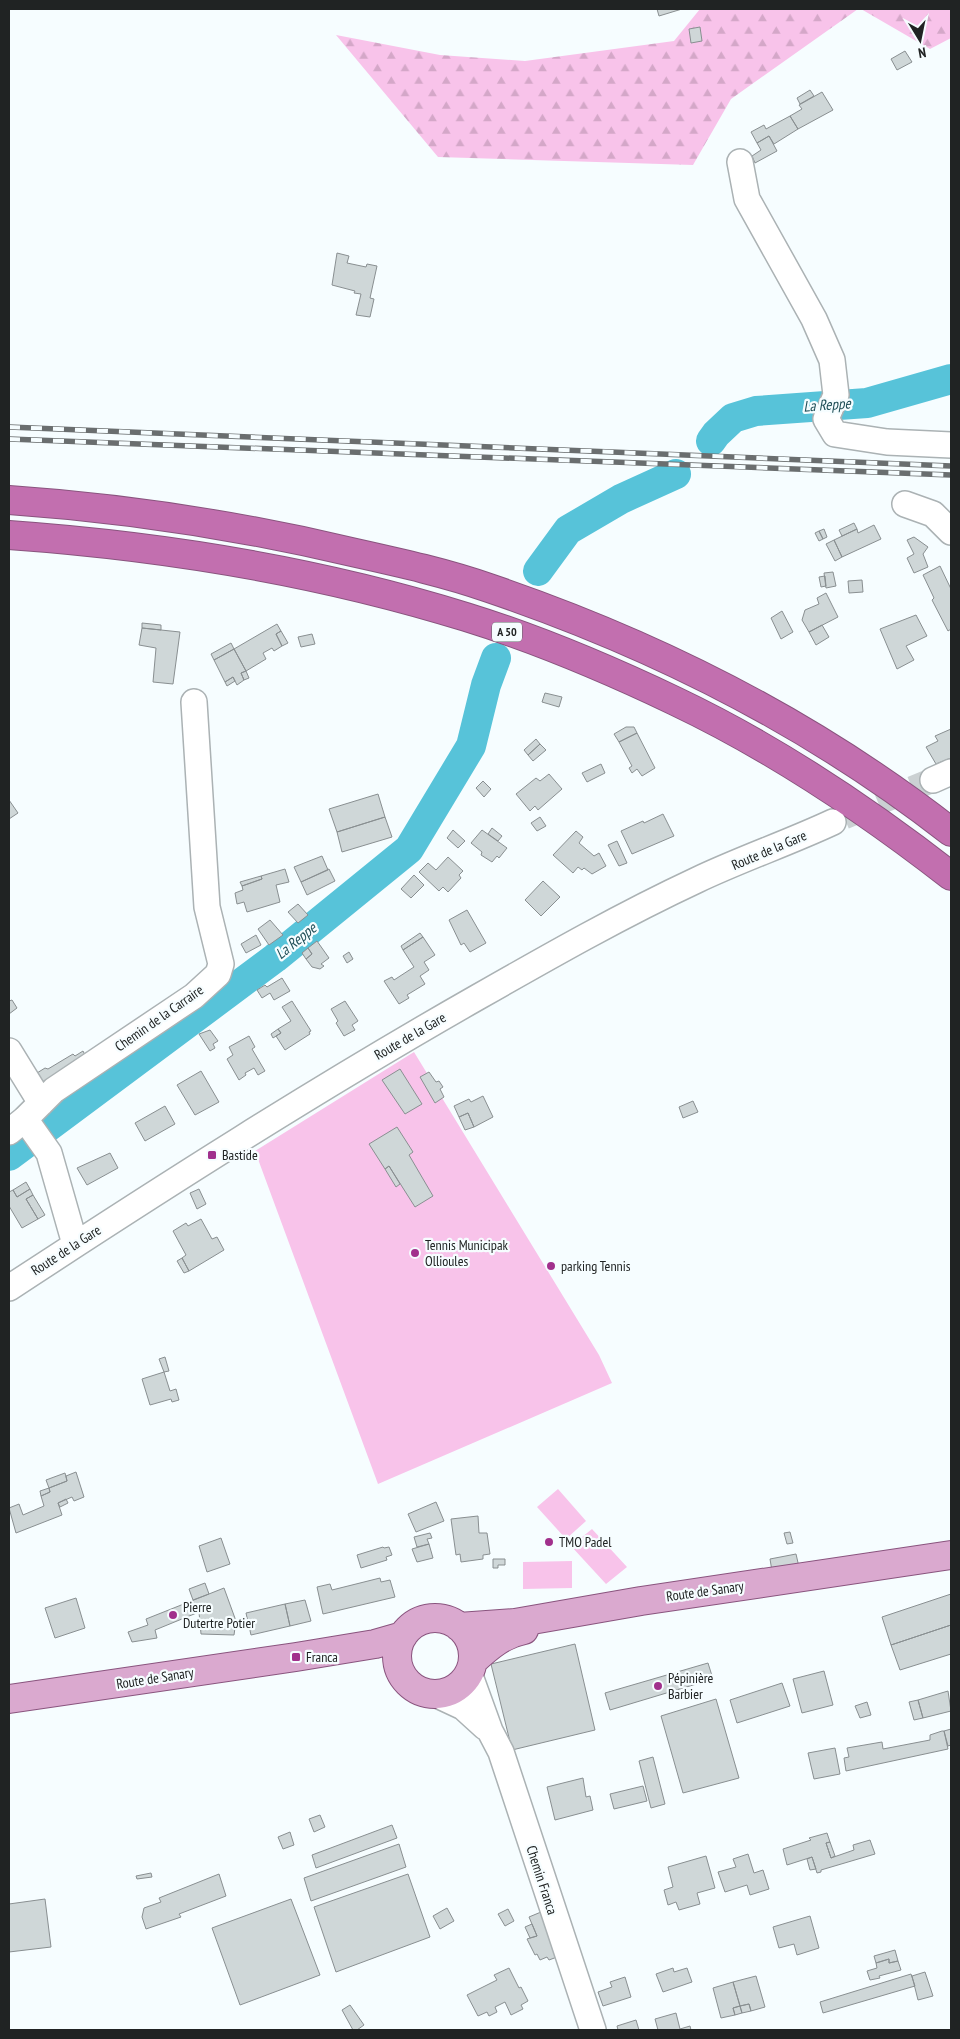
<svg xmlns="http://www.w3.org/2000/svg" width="960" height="2039" viewBox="0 0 960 2039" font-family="'PT Sans Narrow',sans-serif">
	<defs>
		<pattern id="forest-firs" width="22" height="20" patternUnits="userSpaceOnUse" patternTransform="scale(1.25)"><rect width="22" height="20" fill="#f8c3ea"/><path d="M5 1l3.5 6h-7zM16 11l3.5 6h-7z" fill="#d4a7c8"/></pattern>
	</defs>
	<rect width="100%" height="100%" fill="#f6fdff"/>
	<path fill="url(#forest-firs)" d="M700,9H858L731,99L693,165L438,157L336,35L440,55L525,61L674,41Z
		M861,9H951V38L930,49Z"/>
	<path fill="#f8c3ea" d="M414,1052L599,1355L612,1383L378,1484L255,1151Z
		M558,1489L586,1521L566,1539L537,1507Z
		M592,1529L627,1567L606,1584L571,1546Z
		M572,1561V1588L523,1589V1562Z"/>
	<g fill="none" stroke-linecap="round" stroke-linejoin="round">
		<path stroke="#57c3d9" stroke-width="30" d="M711,441L716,434L733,418L756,411L867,403L951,379
			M538,571L568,530L621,499L676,474
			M9,1156L275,958L409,849L471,746L486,685L496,658"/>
	</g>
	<path fill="#cfd7d8" stroke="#898f91" d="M657,9H682L659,16Z
		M700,27L702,41L691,43L689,29Z
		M905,51L912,62L897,70L891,59Z
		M810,90L814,96L800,104L797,98Z
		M822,92L833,110L798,129L790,116L802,109L799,105Z
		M790,116L798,129L774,144L769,136L757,143L751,132L764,125L766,129Z
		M769,136L777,151L755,163L752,156L761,150L757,143Z
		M337,253L349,256L347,263L366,267L367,264L377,266L370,298L374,299L370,317L356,315L361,294L354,293L355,291L332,285Z
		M854,523L857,529L842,536L839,530Z
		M874,525L881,539L842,557L834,540L857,529L858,533Z
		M824,529L827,537L823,539L819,531Z
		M819,531L823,539L819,541L815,533Z
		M914,537L928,547L923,554L928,567L914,573L907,558L914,554L907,540Z
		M834,540L842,557L835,561L826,544Z
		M940,566L951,589V629L948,631L932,600L934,598L923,575Z
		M833,572L836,586L826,588L824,573Z
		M825,576L826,586L821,587L819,577Z
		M862,580L863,592L849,593L848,581Z
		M826,593L838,617L809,632L802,620L805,610L819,604L817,598Z
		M782,611L793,632L781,639L771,618Z
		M916,615L927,636L906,646L914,660L897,669L880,629Z
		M142,623L161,625V630L142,628Z
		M277,624L281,631L276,634L282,646L274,651L272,648L263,653L266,659L246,671L234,649Z
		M822,625L829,637L816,645L809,632Z
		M142,628L180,632L173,684L153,682L156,648L139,645Z
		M281,631L288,643L282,646L276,634Z
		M312,634L315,644L301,647L298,637Z
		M231,643L234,649L214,660L211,654Z
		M234,649L246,671L241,673L244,680L237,685L233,677L225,682L214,660Z
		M246,671L249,678L244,680L241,673Z
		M233,677L235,681L227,686L225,682Z
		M545,693L562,697L559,707L542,702Z
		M626,727H634L637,733L619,742L614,734Z
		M951,729V758L936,764L926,747L938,741L935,736Z
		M637,733L655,768L642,776L637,769L632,773L629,768L632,766L619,742Z
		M536,739L540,744L528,755L524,750Z
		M540,744L546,750L533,761L528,755Z
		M601,764L605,773L587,782L582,773Z
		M549,774L562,789L538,810L535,806L530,811L516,794L536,778L540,781Z
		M483,781L491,789L484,797L476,788Z
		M378,794L385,817L337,832L329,809Z
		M9,800L18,813L9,819Z
		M663,814L674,836L632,854L621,831L643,821L644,823Z
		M385,817L392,837L342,852L337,832Z
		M540,817L546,826L537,831L531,823Z
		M492,828L502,836L498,841L488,834Z
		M453,830L465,841L458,848L447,838Z
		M482,830L507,848L499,858L497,856L492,862L481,855L482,852L471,843Z
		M576,831L583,837L579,843L594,856L599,853L606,866L592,874L584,868L582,870L578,867L573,873L553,855Z
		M617,841L627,863L619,866L608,845Z
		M322,856L328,870L301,882L294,867Z
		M448,857L463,871L459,875L461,878L448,892L443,887L439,891L419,872L428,863L436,870Z
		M285,869L289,882L276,885L280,902L247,912L244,902L237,904L235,893L243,890L242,886L262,879L261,876Z
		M329,869L335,881L307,895L301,882Z
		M414,875L424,885L411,898L401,889Z
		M261,876L262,879L242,886L240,882Z
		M543,881L560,897L541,916L525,900Z
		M298,904L308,915L298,923L288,912Z
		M467,910L486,943L470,952L464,943L461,945L449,920Z
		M270,920L283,935L269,945L258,929Z
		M420,933L423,937L403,950L401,946Z
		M256,935L261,945L246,953L241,944Z
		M423,937L435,955L424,962L429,970L420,976L425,984L407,995L409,998L399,1004L384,981L392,977L394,980L414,967L403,950Z
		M317,941L329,958L321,964L324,966L320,969L312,967L306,959L312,954L308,948Z
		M308,948L312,954L306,959L302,953Z
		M349,952L353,959L347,963L343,956Z
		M282,978L290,991L274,1000L270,993L262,998L257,990L265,985L267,987Z
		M12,1000L17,1008L9,1014V1001Z
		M292,1001L311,1031L309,1032L310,1034L285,1050L276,1036L281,1033L278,1029L291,1021L282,1007Z
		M345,1001L358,1021L352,1025L355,1030L344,1036L336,1023L338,1021L331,1009Z
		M278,1029L281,1033L273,1038L271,1034Z
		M210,1030L218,1041L213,1044L215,1048L210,1051L199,1034Z
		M249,1036L255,1047L252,1049L265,1071L258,1075L254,1068L245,1073L246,1075L239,1080L227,1059L233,1055L229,1047Z
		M83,1051L87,1059L36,1090L29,1078L45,1068L48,1069L73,1054L75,1056Z
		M400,1069L422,1104L405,1114L382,1080Z
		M201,1071L219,1102L195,1115L177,1085Z
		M429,1072L436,1082L439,1081L443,1087L440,1089L444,1097L435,1103L420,1077Z
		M483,1096L493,1117L474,1127L468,1113L459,1117L454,1106L469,1099L471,1102Z
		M693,1101L698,1112L683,1118L679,1107Z
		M165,1106L175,1124L145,1141L135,1123Z
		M468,1113L474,1127L465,1130L459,1117Z
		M397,1127L413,1152L409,1155L433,1196L415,1207L389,1166L385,1169L369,1144Z
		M110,1153L118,1168L87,1185L77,1168Z
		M389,1166L400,1184L396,1187L385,1169Z
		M26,1182L30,1189L17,1197L13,1190Z
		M30,1189L33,1195L26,1199L38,1219L22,1228L9,1206V1192L13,1190L17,1197Z
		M199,1189L206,1204L197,1209L190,1193Z
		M33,1195L45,1215L38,1219L26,1199Z
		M201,1219L212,1239L217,1237L224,1250L189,1271L182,1258L186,1255L173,1231L186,1223L188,1226Z
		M182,1258L189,1271L184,1273L177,1261Z
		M165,1357L169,1371L164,1372L159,1359Z
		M164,1372L170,1391L176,1389L179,1400L172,1402L171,1399L150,1405L142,1379Z
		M76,1472L84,1497L74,1501L72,1497L58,1503L62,1515L16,1533L9,1508L19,1504L23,1515L44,1506L41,1496L50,1492L49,1488L67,1481L66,1476Z
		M65,1473L67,1481L49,1488L46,1480Z
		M49,1488L50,1492L41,1496L40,1491Z
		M66,1499L68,1503L60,1507L58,1503Z
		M436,1502L444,1521L416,1532L408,1514Z
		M478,1516L479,1533H487L490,1554L483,1555V1559L461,1562L460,1554L456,1555L451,1519Z
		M790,1532L793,1543L787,1544L784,1533Z
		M430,1533L432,1538L427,1539L429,1544L417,1547L414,1537Z
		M221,1538L230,1564L207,1572L199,1546Z
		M429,1544L433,1558L417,1562L412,1549Z
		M383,1547L384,1548L389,1547L392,1555L386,1557L387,1560L361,1568L357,1555Z
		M796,1554L799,1567L772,1571L770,1559Z
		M493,1559H505V1565H498V1568H493Z
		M380,1578L381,1582L390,1580L395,1597L323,1614L317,1587L330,1584L332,1590Z
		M205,1583L209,1594L193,1600L189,1589Z
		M224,1588L236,1621L234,1635L201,1634L199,1612L155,1630L157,1638L132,1642L128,1632L148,1625L146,1619Z
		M951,1594V1625L891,1645L882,1617Z
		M76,1598L85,1628L55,1638L45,1608Z
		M305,1600L311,1621L290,1626L285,1604Z
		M285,1604L290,1626L251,1635L246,1613Z
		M951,1625V1654L900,1670L891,1645Z
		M575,1644L595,1730L512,1750L491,1664Z
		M708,1663L713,1679L610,1710L605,1693Z
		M824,1671L833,1705L802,1713L793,1679Z
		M782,1683L790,1706L737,1723L730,1700Z
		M948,1691L951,1711L923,1718L918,1700Z
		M716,1699L739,1778L683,1793L661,1716Z
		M918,1700L923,1718L914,1720L909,1702Z
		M867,1702L871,1715L860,1718L855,1706Z
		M951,1729V1745L948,1746L944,1731Z
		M942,1731H944L948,1749L846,1771L844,1758L849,1757L847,1748L882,1742L883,1749L930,1740V1735Z
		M835,1748L840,1774L814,1779L808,1753Z
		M653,1757L665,1804L651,1808L639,1761Z
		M583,1778L586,1797L590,1796L593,1810L555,1820L547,1787Z
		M643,1786L647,1801L614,1809L610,1794Z
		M320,1815L325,1827L314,1832L309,1819Z
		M392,1825L397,1838L316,1868L312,1855Z
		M290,1832L294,1845L283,1849L278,1837Z
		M827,1833L830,1842L826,1843L831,1858L854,1850L853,1845L870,1840L875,1854L821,1870V1872L817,1873L812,1857L787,1865L783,1849L811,1840L809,1838Z
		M830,1842L835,1856L831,1858L826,1843Z
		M399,1844L406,1867L311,1901L304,1878Z
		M748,1854L754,1873L763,1870L769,1889L750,1895L747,1885L725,1892L718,1872L736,1867L733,1859Z
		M706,1856L715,1888L697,1893L700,1904L679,1910L676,1902L668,1905L664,1890L673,1887L668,1867Z
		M812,1857L816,1869L810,1870L807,1859Z
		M151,1873L152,1877L137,1879L136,1876Z
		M219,1874L226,1896L179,1914L181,1917L146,1929L142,1917L144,1908L161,1902L159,1898Z
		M408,1874L430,1937L336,1972L314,1907Z
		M45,1899L51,1947L9,1952V1904Z
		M291,1899L320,1975L240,2005L212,1928Z
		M447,1908L454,1921L440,1929L433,1916Z
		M508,1909L514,1921L505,1926L498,1914Z
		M541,1912L557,1957L549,1960L547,1957L540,1960L537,1954L535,1955L527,1939L537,1936L529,1917Z
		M810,1916L819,1948L797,1955L794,1944L779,1948L773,1927Z
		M532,1924L537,1936L530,1938L525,1927Z
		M895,1950L898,1961L889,1963V1959L876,1963L874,1956Z
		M889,1959V1963L898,1961L901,1970L879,1976L880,1978L870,1980L867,1971L877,1968L876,1963Z
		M509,1968L519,1988L521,1987L528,2001L521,2005L523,2009L511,2015L505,2002L495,2007L497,2012L489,2016L487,2012L478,2016L467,1995L497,1980L494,1975Z
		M673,1968L674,1972L687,1968L692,1982L663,1992L656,1974Z
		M925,1972L933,1996L918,2000L912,1976Z
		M911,1974L915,1986L823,2013L820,2002Z
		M756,1976L765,2007L751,2011L749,2004L740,2006L733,1982Z
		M625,1977L631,1997L603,2006L598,1992L612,1987L610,1982Z
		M733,1982L740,2006L733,2008L735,2015L721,2018L713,1988Z
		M749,2004L751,2011L742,2013L740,2006Z
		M350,2005L364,2025L357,2030H353L342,2010Z
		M740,2006L742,2013L735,2015L733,2008Z
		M676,2013L680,2029L690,2026L691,2030H658L655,2019Z
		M636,2020L639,2030H618L617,2026Z"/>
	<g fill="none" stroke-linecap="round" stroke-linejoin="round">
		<path stroke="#cbd1d3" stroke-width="25" stroke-dasharray="25 12" stroke-linecap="butt" d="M844,817L933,780"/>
		<defs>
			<path id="minor" d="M740,162L747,199L814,319L832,360L836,395L826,419L835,434L887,442L951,445
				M905,504L933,514L951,532
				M933,780L951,772
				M9,1051L41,1103
				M25,1119L49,1153L75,1244
				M9,1132L25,1119L54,1090L194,996L218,974L221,964L207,907L194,702
				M9,1288C163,1187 318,1088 478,997C550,956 622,915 697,880C741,859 788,843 833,822
				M469,1673L490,1731L501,1752L593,2030
				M433,1693L463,1707L485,1727"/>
			<path id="major" d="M397 1656a38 38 0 1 1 76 0a38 38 0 1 1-76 0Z
				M459,1627L515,1623L641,1601L951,1555
				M473,1661C488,1647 503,1634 524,1630
				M9,1699L296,1657L375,1644L403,1636"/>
			<path id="highway" d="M9,500C126,508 242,526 356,553C401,563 446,573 489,588C654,644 813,724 951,832
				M9,535C163,546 318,571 466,617C537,639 608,669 675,701C774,748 865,809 951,876"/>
		</defs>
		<use href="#minor" stroke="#abb2b4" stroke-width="28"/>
		<use href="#major" stroke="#89547e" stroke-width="30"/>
		<use href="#highway" stroke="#89547e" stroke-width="30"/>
		<use href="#minor" stroke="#fff" stroke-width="25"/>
		<use href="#major" stroke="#daa9cf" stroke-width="28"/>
		<use href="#highway" stroke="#c26faf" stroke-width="28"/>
		<defs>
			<path id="rail" d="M9,427L951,466
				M9,439L951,475"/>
		</defs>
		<use href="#rail" stroke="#6a6e6f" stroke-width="5.5"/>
		<use href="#rail" stroke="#f6fdff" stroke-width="4" stroke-dasharray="11" stroke-linecap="butt"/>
	</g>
	<g fill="#a1308c" stroke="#f6fdff" stroke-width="2">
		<rect x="207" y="1150" width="10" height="10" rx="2.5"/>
		<circle cx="415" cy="1253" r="5"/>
		<circle cx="551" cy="1266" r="5"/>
		<circle cx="549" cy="1542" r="5"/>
		<circle cx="173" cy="1615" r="5"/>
		<rect x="291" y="1652" width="10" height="10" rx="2.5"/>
		<circle cx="658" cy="1686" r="5"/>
	</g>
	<g text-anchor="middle" stroke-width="4.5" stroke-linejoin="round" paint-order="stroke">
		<rect fill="#f6fdff" stroke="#606465" stroke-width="1" x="492" y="622.5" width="30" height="19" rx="4"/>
		<g font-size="12" font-weight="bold" fill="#202323">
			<text x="507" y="636">A 50</text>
		</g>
		<g font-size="14" fill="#202323" stroke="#f6fdff">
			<text transform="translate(769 850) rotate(-23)" y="5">Route de la Gare</text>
			<text transform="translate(159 1018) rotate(-35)" y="5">Chemin de la Carraire</text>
			<text transform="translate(410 1036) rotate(-30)" y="5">Route de la Gare</text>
			<text transform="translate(66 1250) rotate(-33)" y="5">Route de la Gare</text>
			<text transform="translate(705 1591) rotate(-8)" y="5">Route de Sanary</text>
			<text transform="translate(155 1678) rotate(-9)" y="5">Route de Sanary</text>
			<text transform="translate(542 1880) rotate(72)" y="5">Chemin Franca</text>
		</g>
		<g font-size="14" fill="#202323" stroke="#f6fdff" text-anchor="start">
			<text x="222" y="1160">Bastide</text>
			<text x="425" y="1250">Tennis Municipak<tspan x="425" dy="16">Ollioules</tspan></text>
			<text x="561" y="1271">parking Tennis</text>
			<text x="559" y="1547">TMO Padel</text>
			<text x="183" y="1612">Pierre<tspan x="183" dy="16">Dutertre Potier</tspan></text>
			<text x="306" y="1662">Franca</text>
			<text x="668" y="1683">Pépinière<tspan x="668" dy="16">Barbier</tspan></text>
		</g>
		<g font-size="15" font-style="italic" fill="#1f4e57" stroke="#f6fdff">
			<text transform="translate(827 405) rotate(-4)" y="5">La Reppe</text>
			<text transform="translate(296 941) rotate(-39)" y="5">La Reppe</text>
		</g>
	</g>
	<rect width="960" height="2039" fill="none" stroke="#202323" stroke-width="20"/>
	<g transform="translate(920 40) rotate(170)" stroke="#f6fdff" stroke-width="4" paint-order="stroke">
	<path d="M0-4L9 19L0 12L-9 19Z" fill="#202323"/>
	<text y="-8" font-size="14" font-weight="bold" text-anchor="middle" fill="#202323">N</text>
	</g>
</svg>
